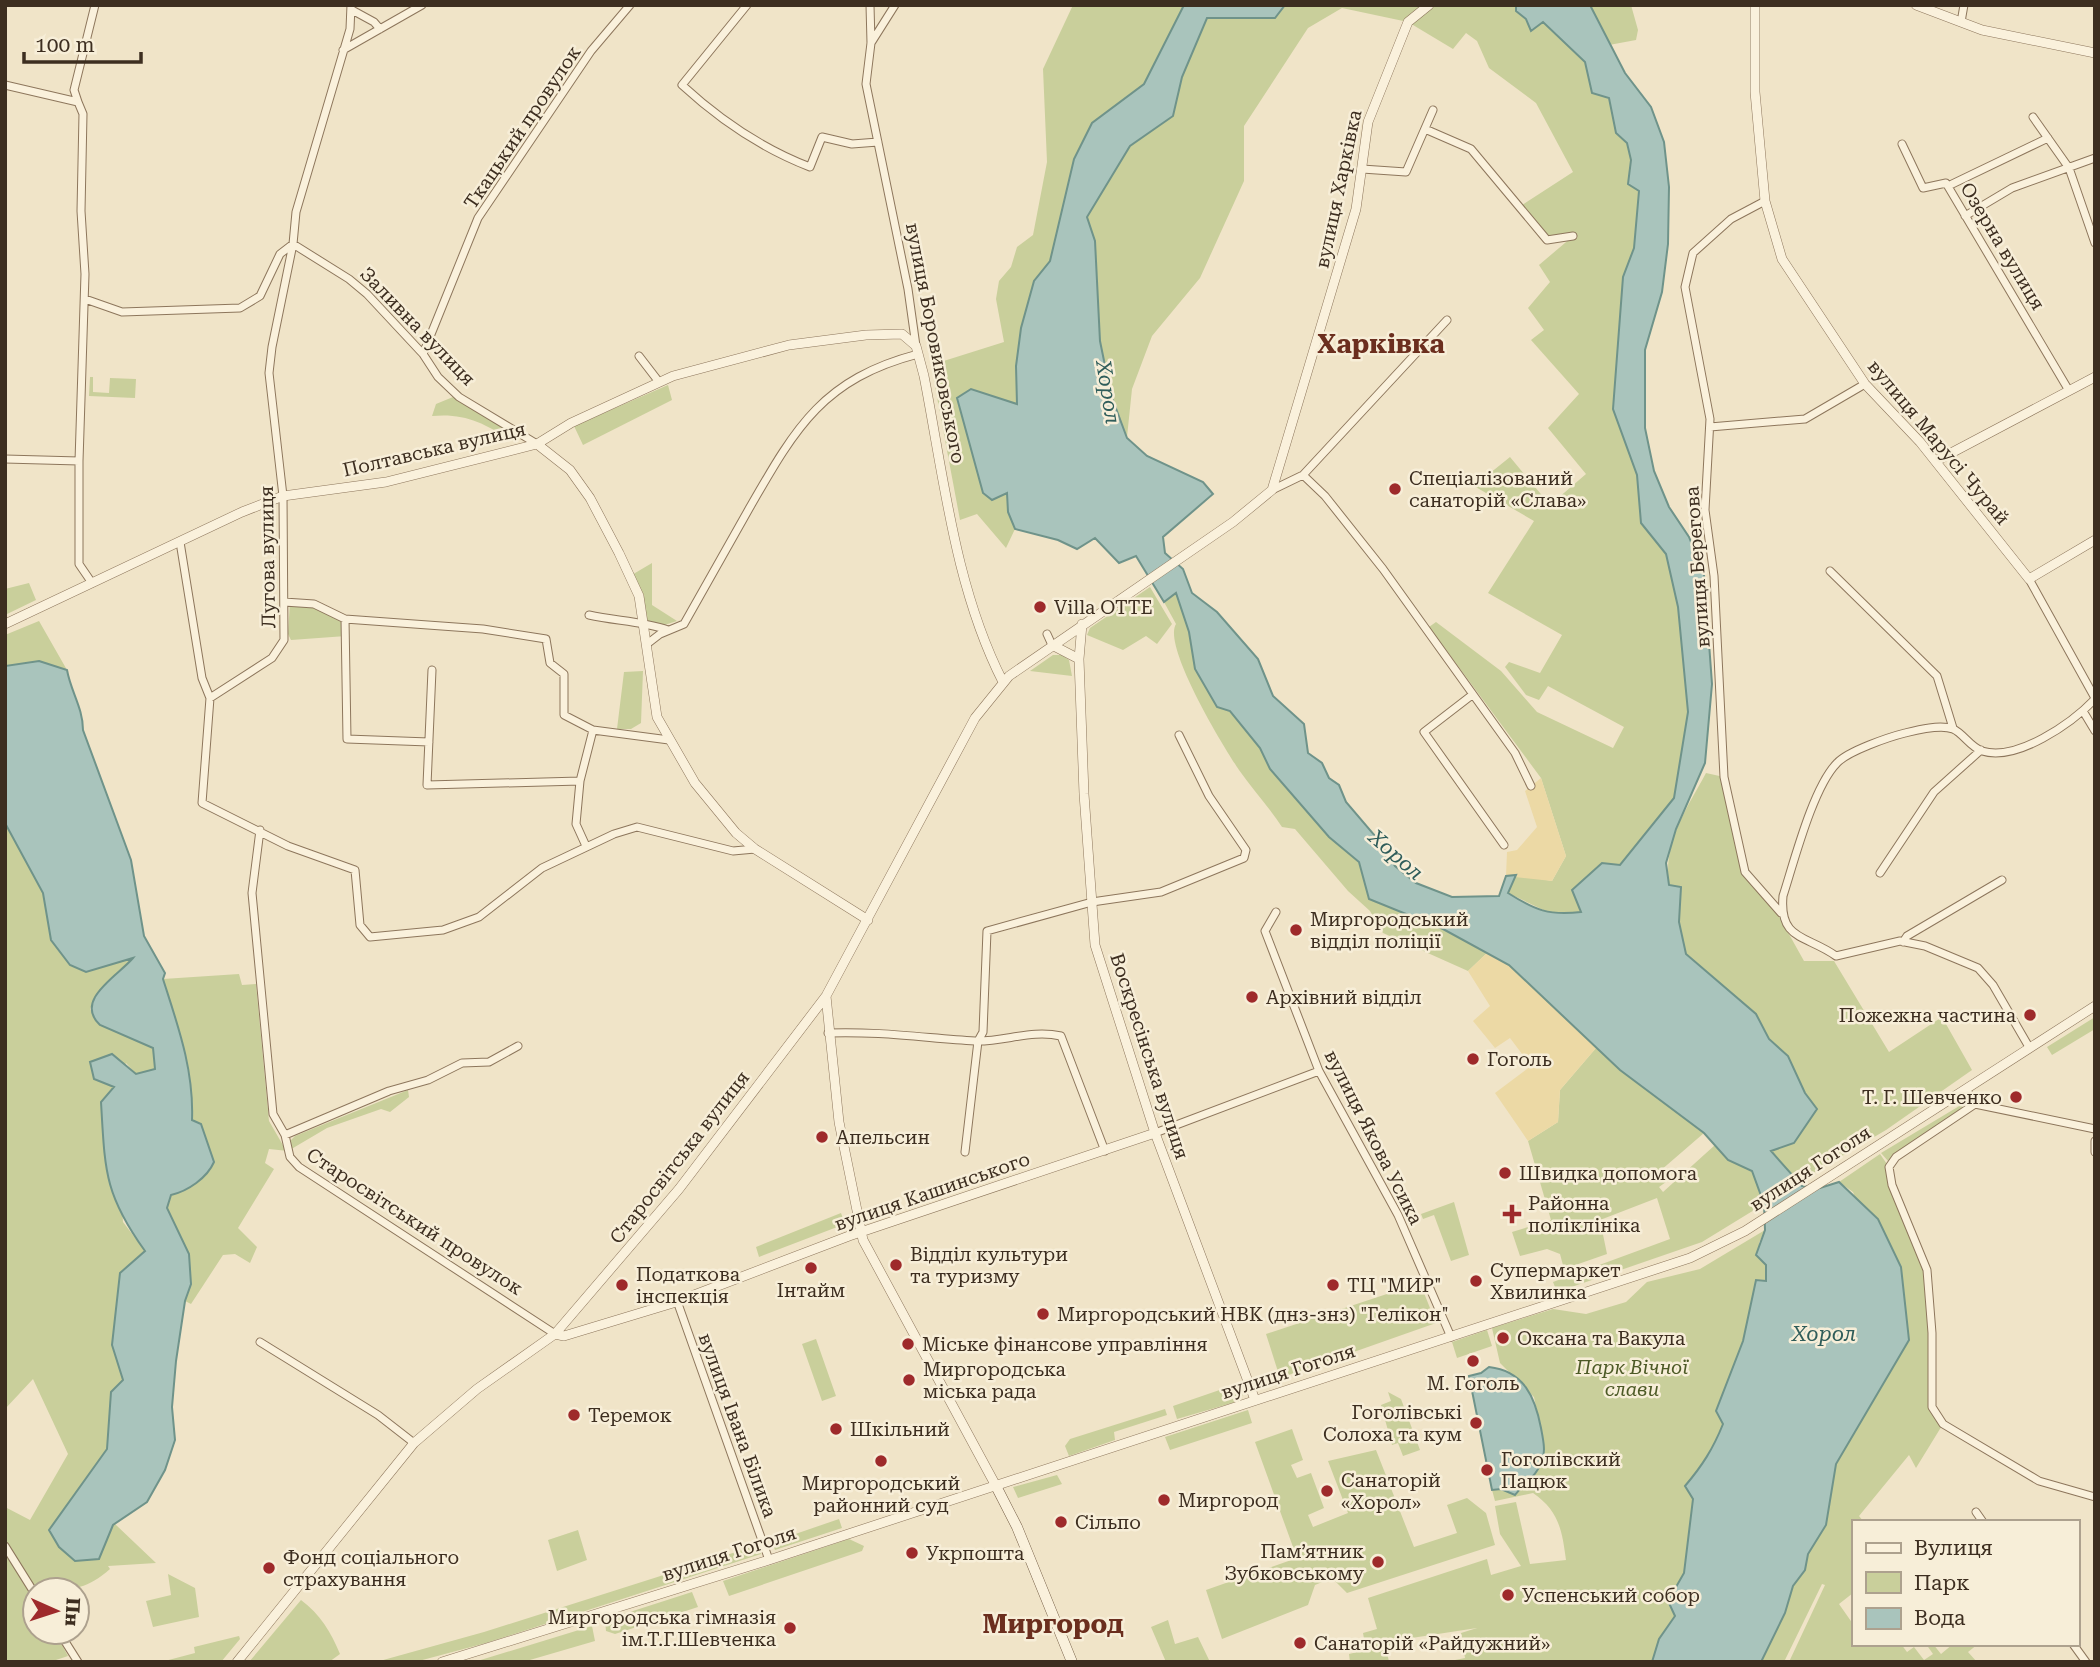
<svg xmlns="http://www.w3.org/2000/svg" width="2100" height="1667" viewBox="0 0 2100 1667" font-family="'Roboto Serif',serif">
	<rect width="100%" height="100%" fill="#f0e4c8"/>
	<path fill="#c9cf9b" d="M1073,5H1184L1144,84L1092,123L1050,261L1034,281L1021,328L1016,366L1017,405L971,389L957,398L983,493H1007L1008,512L1015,529L1006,548L977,514L960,520L931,365L1004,342L996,299L999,281L1011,267L1017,247L1033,235L1047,162L1043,69Z
		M1285,5H1516V11L1526,19L1531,31L1543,22L1585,62L1592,93L1609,98L1616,133L1627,143L1631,160L1628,183L1639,191L1634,248L1623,277L1613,409L1637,475L1641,523L1666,553L1678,607L1688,712L1674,798L1620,865L1602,863L1591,874L1581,912L1554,915L1508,893L1516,875L1552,881L1566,856L1541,778L1429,627L1436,622L1501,671L1537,712L1613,748L1624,727L1548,686L1539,700L1526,695L1505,667L1509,662L1540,673L1562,635L1488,593L1534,521L1474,486L1510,457L1550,505L1586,474L1548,428L1579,394L1531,340L1544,330L1528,308L1550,282L1539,265L1572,237L1547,240L1519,207L1573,172L1536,103L1489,68L1477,41L1466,33L1453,49L1408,22L1342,8L1308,28L1244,126V181L1200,278L1152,336L1132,389L1127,437C1115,406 1102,373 1100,339C1096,297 1101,257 1087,217L1130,146L1173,116L1182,77L1207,18H1274Z
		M1590,5H1631L1638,30L1636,40L1609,45Z
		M90,377H93V392L109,393L110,378L136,379L135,398L89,396Z
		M668,385L672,400L583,445L574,426Z
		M453,397L489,417L519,438L512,441C484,423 465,413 432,416L436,404Z
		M652,563V605L677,621L658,627L643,621L630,576Z
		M29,583L36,600L5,615V589Z
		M1150,587L1172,624L1157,644L1146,636L1123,650L1087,635L1090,628Z
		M1176,593L1189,632L1195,669L1217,707L1230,711L1260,748L1270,769L1329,837L1359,862L1370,899L1443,929L1488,952L1468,971L1383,933L1370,911L1348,891L1295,829L1282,827C1269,807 1253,790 1239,770C1224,748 1162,646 1176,624L1164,602Z
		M290,602L314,604L345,619L346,636L291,640L288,634Z
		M39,621L67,670L39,661L5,666V635Z
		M1053,655H1062L1069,660L1072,676L1030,671Z
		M643,671L641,723L631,729H617L624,672Z
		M1706,773L1724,777L1745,872L1776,911L1804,961H1834L1889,1052L1942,1017L1972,1070L1886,1130L1798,1182L1771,1151L1817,1109L1805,1093L1788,1056L1769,1039L1756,1014L1686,954L1679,922L1681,887L1669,885C1663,842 1686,810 1706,773Z
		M5,823C17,845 31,868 42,891C57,926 41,950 86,972L134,957L96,995L90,1009L100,1025L153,1048L155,1070L136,1074L126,1063L114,1087L123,1222L145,1251L112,1345L123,1380L111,1392L107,1449L49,1530L115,1524L156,1563L108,1566L110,1569C84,1592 68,1590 35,1590L23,1577L35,1598V1632H55L68,1656L50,1662H5V1507L30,1520L68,1454L33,1379L5,1409Z
		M239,974L242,985L256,984L269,1121L284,1147L295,1136L408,1090L409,1097L390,1112L381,1109L327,1128L288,1151L269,1149L265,1163L274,1169L238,1228L257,1247L250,1263L235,1254L223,1255L191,1304L185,1301C195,1270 182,1236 167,1208L171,1195C188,1191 206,1178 214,1162L201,1124L192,1120C194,1070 178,1026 163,979Z
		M2095,1017V1029L2052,1055L2047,1047Z
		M1596,1048L1704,1133L1660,1171L1666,1182L1659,1187L1663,1192L1715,1145L1728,1160L1752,1171L1764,1204L1702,1242L1557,1292L1553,1282L1670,1239L1657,1198L1600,1220L1607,1254L1564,1269L1560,1254L1547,1249L1520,1256L1512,1232L1551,1220L1528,1141L1558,1122L1560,1090Z
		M1961,1105L1964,1108L1954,1117L1888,1161L1881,1153Z
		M1880,1154L1889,1167L1927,1270L1932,1407L1943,1424L1916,1468L1909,1455L1859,1516L1864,1522H1853V1593L1839,1604L1853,1624V1644H1901L1907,1652L1914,1647L1924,1660L1933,1654L1926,1644H1933L1941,1654L1953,1644H1978L1968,1652L1977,1662H1789L1825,1585L1822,1584L1784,1662H1761L1785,1613L1793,1586L1805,1570L1808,1554L1826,1525L1836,1464L1909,1340L1853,1192L1839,1182Z
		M1454,1202L1469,1255L1451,1261L1434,1215L1423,1219L1421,1214Z
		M841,1213L845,1224L759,1257L756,1247Z
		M1765,1230L1759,1243L1765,1264L1766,1282L1756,1281L1743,1341L1716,1411L1723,1424C1713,1449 1702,1466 1685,1486L1693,1498L1684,1573L1668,1601L1675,1616L1659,1639L1652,1662H1445L1465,1658L1461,1633L1477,1628L1405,1639L1386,1647L1389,1662H1350L1349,1654L1366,1650L1363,1633L1377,1629L1368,1598L1487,1559L1491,1575L1521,1566L1500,1534L1495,1506L1516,1502L1530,1564L1566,1560C1562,1530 1559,1511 1533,1493L1495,1501L1492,1490L1501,1489L1515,1494L1527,1483L1544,1445L1534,1397L1500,1363L1492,1328L1553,1309L1586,1314L1626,1302L1647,1282L1700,1269Z
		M1420,1283L1436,1323L1280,1378L1266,1334Z
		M1487,1330L1492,1346L1457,1358L1452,1342Z
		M816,1339L836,1396L822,1401L802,1344Z
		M1240,1383L1243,1395L1239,1401L1177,1419L1173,1406Z
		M1388,1392L1401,1399L1420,1450L1403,1456L1398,1443L1392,1445L1381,1405L1391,1401Z
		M1165,1409L1167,1415L1114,1432L1115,1440L1069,1456L1065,1446L1070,1439Z
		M1248,1410L1252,1423L1170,1450L1165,1437Z
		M1292,1429L1303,1460L1291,1465L1297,1478L1311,1473L1324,1508L1308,1515L1313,1527L1348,1513L1328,1461L1376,1450L1414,1547L1457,1533L1447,1505L1467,1498L1486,1513L1495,1545L1347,1593L1332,1578L1315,1585L1308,1605L1222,1639L1206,1590L1297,1558L1255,1442Z
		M1057,1475L1062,1484L1018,1498L1013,1487Z
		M839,1519L842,1528L775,1550L772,1542Z
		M578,1530L587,1560L557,1571L548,1540Z
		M849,1539L864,1546L862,1551L729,1596L723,1581Z
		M758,1545L761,1554L486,1643L415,1662H376L484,1632Z
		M168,1574L195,1588L199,1617L153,1627L146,1601L171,1595Z
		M692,1592L698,1607L615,1634L606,1631L605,1620Z
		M301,1600C320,1614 331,1632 340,1654L329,1662H249Z
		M1168,1620L1175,1644L1198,1637L1210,1662H1166L1151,1627Z
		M592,1626L595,1641L523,1662H474Z
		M239,1636L240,1639L221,1662H161L195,1653L194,1647Z"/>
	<path fill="#ecd9a5" d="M1541,778L1566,856L1552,881L1506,876L1507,852L1517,850L1537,827L1525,791Z
		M1488,952L1509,965L1596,1048L1560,1090L1558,1122L1528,1141L1495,1093L1531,1066L1510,1038L1495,1048L1473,1021L1490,1006L1468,971Z"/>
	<path fill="#a9c4bc" stroke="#6f938a" stroke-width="2" d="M1184,5H1285L1275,18H1207L1182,77L1173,116L1130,146L1087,217L1095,241L1100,341L1111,395L1127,438L1147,456L1203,482L1213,494L1163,537L1165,553L1183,569L1192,593L1217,612L1258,659L1273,696L1304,724L1308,753L1322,763L1329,778L1339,785L1346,802L1376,837L1395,866L1416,883L1452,897L1499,896L1506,876L1516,875L1508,893C1535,910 1549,916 1581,912L1572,890L1602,863L1620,865L1674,798L1688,712L1678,607L1666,554L1641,523L1637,475L1613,409L1623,277L1634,248L1639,191L1628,184L1631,160L1627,143L1616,133L1609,98L1592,93L1585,62L1543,22L1531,31L1526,19L1516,11V5H1590L1625,73L1651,107L1664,142L1669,187L1668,244L1662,292L1645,350V428L1654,471L1669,507L1689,537L1704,575L1712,684L1705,763L1676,829L1666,863L1669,885L1681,887L1679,922L1686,954L1756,1014L1769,1039L1788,1056L1805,1093L1817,1109L1794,1143L1771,1151L1802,1186L1820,1188L1839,1182L1878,1219L1901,1267L1909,1340L1836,1464L1826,1525L1808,1554L1805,1570L1793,1586L1785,1613L1761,1662H1652L1659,1639L1675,1616L1668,1601L1684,1573L1693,1499L1685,1486C1702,1466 1713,1449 1723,1424L1716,1411L1743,1341L1756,1280L1766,1281V1265L1756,1255L1765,1230L1764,1204L1752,1171L1728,1160L1704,1133L1620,1070L1509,965L1443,929L1369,899L1359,862L1329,837L1270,769L1260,748L1230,711L1217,707L1195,669L1189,632L1176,593L1164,602L1136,556L1119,563L1095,538L1077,549L1058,540L1015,529L1008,512L1007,493L992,500L983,493L957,398L971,389L1017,404L1016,366L1021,328L1034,281L1050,261L1074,159L1092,123L1144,84Z
		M39,661L67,670C71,692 83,708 83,730L131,860L144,936L165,973L163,979C178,1026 194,1070 192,1120L201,1124L214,1162C207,1178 188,1191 171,1195L167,1208L189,1254L191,1284L185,1301L176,1361L172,1407L175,1440L165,1470L147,1502L113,1525L99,1559L75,1561L59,1547L49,1530L107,1449L111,1392L123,1380L112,1345L120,1273L145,1251C104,1194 105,1170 101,1102L114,1087L94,1079L90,1062L112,1054L136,1074L155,1069L153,1048L100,1025C73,1000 119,975 133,958L86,972L70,965L51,940L43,893L5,823V666Z
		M1489,1367C1524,1371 1535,1397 1541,1428C1543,1439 1546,1451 1542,1461C1537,1476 1524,1483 1515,1495L1501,1489L1492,1490L1469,1376L1481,1373Z"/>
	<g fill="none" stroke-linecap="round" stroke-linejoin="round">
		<defs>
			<path id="minor" d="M747,5L682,85C719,119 763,149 810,167L822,137L852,144L878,142
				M870,5L871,43L866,84L908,289L916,346
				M352,10L374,22L380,29
				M1961,22L1964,5
				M871,43L895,5
				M343,50L422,5
				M5,85L78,102L83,114L81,211L85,274L79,461V564L92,583
				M78,102L74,90L95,5
				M2033,117L2069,168L2095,243
				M1425,129L1471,149L1547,240L1573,236
				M1902,144L1923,188L1946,183L2068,389
				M1362,169L1406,172L1433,110
				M1948,186L2048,138
				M1765,201L1731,219L1693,253L1685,287L1710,419L1705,510L1714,576L1724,777L1745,872L1781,913
				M1965,216L2012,188L2095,158
				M85,299L122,312L240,308L260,296L280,254L293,244L349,279L367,294L423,354L438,377L459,397L537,444
				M423,354L478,218L591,51L630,5
				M639,356L659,382
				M1710,427L1805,419L1865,384
				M5,459L79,461
				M1303,475L1325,496L1383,569L1515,753L1531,786
				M1272,490L1303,475L1447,320
				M180,542L202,678L210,698L202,803L288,846L355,870L360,925L370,937L443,930L479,917L542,868L614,834L637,827L733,851L755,849
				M1830,571L1937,676L1953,728
				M2029,579L2095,698
				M284,602L314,604L345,619L483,629L546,639L550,663L564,674V715L593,730L669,740
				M589,615C616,621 642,621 668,630
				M345,619L347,739L429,742
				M1047,634L1052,645
				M647,644L660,634L684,624C706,585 728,546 750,507C796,427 823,379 918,354
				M432,670L427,785L580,781
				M1472,695L1424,732L1504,845
				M210,698L272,658L284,640L283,496L269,373L272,347L293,244L296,212L350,29L351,5
				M2083,711L2095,731
				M260,830L252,893L273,1114L285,1135L290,1157L299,1167L555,1334
				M586,846L576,824L580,781L593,730
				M1880,873L1934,792L1981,750
				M1276,912L1265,931L1319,1071L1398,1215L1451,1337
				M1903,942L1907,936L2002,880
				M828,1033C877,1031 926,1038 975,1041C1005,1042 1031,1029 1061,1036L1105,1151
				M2029,1047L1993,985L1978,968L1925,946L1900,941L1836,956C1807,935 1779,941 1783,896C1794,862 1813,787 1837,763C1848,751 1889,737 1905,733C1917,730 1940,724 1953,729C1963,733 1970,747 1982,751C2017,762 2072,723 2095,699
				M1966,1089L1975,1104L2095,1129
				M1975,1104L1896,1157L1889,1167L1892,1185L1927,1270L1932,1333V1407L1943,1424L2039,1481L2095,1497
				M1155,1133L1319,1071
				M285,1135L389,1091L428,1080L462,1063L489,1062L518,1046
				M2095,1141V1152
				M965,1152L978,1041L983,1032L987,931L1092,902L1161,892L1244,858L1246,850L1209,796L1179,735
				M677,1301L769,1560
				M260,1342L378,1415L414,1443
				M1976,1512L1983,1522
				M5,1546L35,1594
				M59,1632L78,1662
				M2073,1644L2086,1662"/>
			<path id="tertiary" d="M1755,5V92L1765,201L1782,259L1865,384L1920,442L2029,579L2095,540
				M1916,5L1982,30L2095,53
				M537,444L570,470L590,498L619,553L639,596L657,717L695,783L736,833L755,849L868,920
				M1936,461L2095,377
				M5,624L242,512L283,496L386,482L537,444L571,423L673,376L789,345L866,335L902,334L916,346L924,376C944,478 955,588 1003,682
				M1082,624L1079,659L1084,794L1095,945L1155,1133L1255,1400
				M1052,645L1079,659
				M826,996L839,1122L863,1240L996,1486
				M555,1334L564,1336L673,1303L849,1236L1155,1133
				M237,1662L414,1443L477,1389L555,1334L679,1189L826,996L975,718L1009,676L1233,522L1272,490L1356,209L1368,122L1408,22L1429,5
				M442,1662L769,1560L1690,1258L1745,1231L2095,1006"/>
			<path id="secondary" d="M996,1486L1017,1527L1072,1662"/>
		</defs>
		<use href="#minor" stroke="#8d765c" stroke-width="9"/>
		<use href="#tertiary" stroke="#8d765c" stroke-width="10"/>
		<use href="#secondary" stroke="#6f573f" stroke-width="11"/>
		<use href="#minor" stroke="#faf1dc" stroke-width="7"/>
		<use href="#tertiary" stroke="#faf1dc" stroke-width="9"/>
		<use href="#secondary" stroke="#faf1dc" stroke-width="10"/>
	</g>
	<g fill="#9e2a2b" stroke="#f7eed8" stroke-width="2.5">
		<circle cx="1395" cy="489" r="7"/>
		<circle cx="1040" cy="607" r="7"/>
		<circle cx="1296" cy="930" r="7"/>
		<circle cx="1252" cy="997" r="7"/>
		<circle cx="2030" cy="1015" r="7"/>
		<circle cx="1473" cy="1059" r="7"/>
		<circle cx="2016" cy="1097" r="7"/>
		<circle cx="822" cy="1137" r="7"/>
		<circle cx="1505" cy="1173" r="7"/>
		<path d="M1508.5 1203.5h7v7h7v7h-7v7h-7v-7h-7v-7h7z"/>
		<circle cx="896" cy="1265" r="7"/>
		<circle cx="811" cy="1268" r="7"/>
		<circle cx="1476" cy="1281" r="7"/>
		<circle cx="622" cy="1285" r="7"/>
		<circle cx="1333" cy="1285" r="7"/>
		<circle cx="1043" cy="1314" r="7"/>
		<circle cx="1503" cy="1338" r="7"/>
		<circle cx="908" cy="1344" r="7"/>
		<circle cx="1473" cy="1361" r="7"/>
		<circle cx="909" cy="1380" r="7"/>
		<circle cx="574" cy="1415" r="7"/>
		<circle cx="1476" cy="1423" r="7"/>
		<circle cx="836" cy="1429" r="7"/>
		<circle cx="881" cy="1461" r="7"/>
		<circle cx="1487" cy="1470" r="7"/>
		<circle cx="1327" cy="1491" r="7"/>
		<circle cx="1164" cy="1500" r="7"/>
		<circle cx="1061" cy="1522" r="7"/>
		<circle cx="912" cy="1553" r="7"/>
		<circle cx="1378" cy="1562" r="7"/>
		<circle cx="269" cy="1568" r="7"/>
		<circle cx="1508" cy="1595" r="7"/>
		<circle cx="790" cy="1628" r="7"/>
		<circle cx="1300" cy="1643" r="7"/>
	</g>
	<g text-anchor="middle" stroke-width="5" stroke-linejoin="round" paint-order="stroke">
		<g font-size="19" fill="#3d2e20" stroke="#f7eed8">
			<text transform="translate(522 127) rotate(-56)" y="7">Ткацький провулок</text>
			<text transform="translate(1338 189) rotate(-78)" y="7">вулиця Харківка</text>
			<text transform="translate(2003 246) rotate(59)" y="7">Озерна вулиця</text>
			<text transform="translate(418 326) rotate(46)" y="7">Заливна вулиця</text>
			<text transform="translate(936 343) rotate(79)" y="7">вулиця Боровиковського</text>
			<text transform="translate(1939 442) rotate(50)" y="7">вулиця Марусі Чурай</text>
			<text transform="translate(434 449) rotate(-13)" y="7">Полтавська вулиця</text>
			<text transform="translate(267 557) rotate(-91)" y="7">Лугова вулиця</text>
			<text transform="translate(1697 567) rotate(-94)" y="7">вулиця Берегова</text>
			<text transform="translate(1150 1056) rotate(72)" y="7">Воскресінська вулиця</text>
			<text transform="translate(1374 1137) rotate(63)" y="7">вулиця Якова Усика</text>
			<text transform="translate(679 1157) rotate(-52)" y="7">Старосвітська вулиця</text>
			<text transform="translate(1810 1168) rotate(-33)" y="7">вулиця Гоголя</text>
			<text transform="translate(932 1191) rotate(-19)" y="7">вулиця Кашинського</text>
			<text transform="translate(415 1221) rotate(33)" y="7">Старосвітський провулок</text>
			<text transform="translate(1288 1371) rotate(-18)" y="7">вулиця Гоголя</text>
			<text transform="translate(738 1425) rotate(70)" y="7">вулиця Івана Білика</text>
			<text transform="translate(729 1553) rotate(-18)" y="7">вулиця Гоголя</text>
		</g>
		<g font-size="19" fill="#3d2e20" stroke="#f7eed8" text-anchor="start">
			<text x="1409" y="485">Спеціалізований<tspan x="1409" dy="22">санаторій «Слава»</tspan></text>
			<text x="1054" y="614">Villa OTTE</text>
			<text x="1310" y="926">Миргородський<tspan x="1310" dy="22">відділ поліції</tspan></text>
			<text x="1266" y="1004">Архівний відділ</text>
			<text x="2016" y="1022" text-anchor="end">Пожежна частина</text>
			<text x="1487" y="1066">Гоголь</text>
			<text x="2002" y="1104" text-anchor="end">Т. Г. Шевченко</text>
			<text x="836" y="1144">Апельсин</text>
			<text x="1519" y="1180">Швидка допомога</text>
			<text x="1528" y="1210">Районна<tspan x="1528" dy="22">поліклініка</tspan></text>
			<text x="910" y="1261">Відділ культури<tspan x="910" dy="22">та туризму</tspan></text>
			<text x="1490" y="1277">Супермаркет<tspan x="1490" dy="22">Хвилинка</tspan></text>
			<text x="636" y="1281">Податкова<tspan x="636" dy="22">інспекція</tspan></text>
			<text x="1347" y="1292">ТЦ "МИР"</text>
			<text x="811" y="1297" text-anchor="middle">Інтайм</text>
			<text x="1057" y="1321">Миргородський НВК (днз-знз) "Гелікон"</text>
			<text x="1517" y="1345">Оксана та Вакула</text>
			<text x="922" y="1351">Міське фінансове управління</text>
			<text x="923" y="1376">Миргородська<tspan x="923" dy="22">міська рада</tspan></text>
			<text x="1473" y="1390" text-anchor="middle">М. Гоголь</text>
			<text x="1462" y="1419" text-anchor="end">Гоголівські<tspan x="1462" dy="22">Солоха та кум</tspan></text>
			<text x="588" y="1422">Теремок</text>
			<text x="850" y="1436">Шкільний</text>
			<text x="1501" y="1466">Гоголівский<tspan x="1501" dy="22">Пацюк</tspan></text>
			<text x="1341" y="1487">Санаторій<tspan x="1341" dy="22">«Хорол»</tspan></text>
			<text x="881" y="1490" text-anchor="middle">Миргородський<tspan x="881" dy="22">районний суд</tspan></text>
			<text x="1178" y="1507">Миргород</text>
			<text x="1075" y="1529">Сільпо</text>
			<text x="1364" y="1558" text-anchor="end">Пам’ятник<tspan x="1364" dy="22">Зубковському</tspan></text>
			<text x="926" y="1560">Укрпошта</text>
			<text x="283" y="1564">Фонд соціального<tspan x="283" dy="22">страхування</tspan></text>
			<text x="1522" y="1602">Успенський собор</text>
			<text x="776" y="1624" text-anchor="end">Миргородська гімназія<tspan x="776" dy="22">ім.Т.Г.Шевченка</tspan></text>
			<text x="1314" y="1650">Санаторій «Райдужний»</text>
		</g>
		<g font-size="19" font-style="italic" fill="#4d5a26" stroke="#f7eed8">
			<text x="1632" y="1374">Парк Вічної<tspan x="1632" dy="22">слави</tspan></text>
		</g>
		<g font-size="21" font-style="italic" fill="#2f5d5a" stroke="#f7eed8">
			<text transform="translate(1108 392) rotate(81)" y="7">Хорол</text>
			<text transform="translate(1396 855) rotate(41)" y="7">Хорол</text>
			<text x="1824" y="1341">Хорол</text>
		</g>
		<g font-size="26" font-weight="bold" fill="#6b2e1e" stroke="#f7eed8">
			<text x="1381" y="353">Харківка</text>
			<text x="1053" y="1633">Миргород</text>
		</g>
	</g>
	<rect width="2100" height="1667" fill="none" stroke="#3d2e20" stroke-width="14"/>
	<rect x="1852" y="1520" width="228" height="126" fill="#f7eed8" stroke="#ada18e" stroke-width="2"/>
	<rect x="1866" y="1543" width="35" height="10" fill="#faf1dc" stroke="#ada18e" stroke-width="2"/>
	<text x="1914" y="1555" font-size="21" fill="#3d2e20">Вулиця</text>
	<rect x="1866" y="1572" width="35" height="21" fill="#c9cf9b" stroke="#ada18e" stroke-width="2"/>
	<text x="1914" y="1590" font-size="21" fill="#3d2e20">Парк</text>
	<rect x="1866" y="1608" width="35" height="21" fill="#a9c4bc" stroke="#ada18e" stroke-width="2"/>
	<text x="1914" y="1625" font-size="21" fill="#3d2e20">Вода</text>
	<g transform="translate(56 1611) rotate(93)"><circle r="33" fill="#f7eed8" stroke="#ada18e" stroke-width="2"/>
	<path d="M0-5L12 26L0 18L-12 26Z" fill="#9e2a2b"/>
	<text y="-10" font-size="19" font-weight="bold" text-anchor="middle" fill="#3d2e20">Пн</text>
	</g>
	<path d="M24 52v10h117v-10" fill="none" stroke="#3d2e20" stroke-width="3.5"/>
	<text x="35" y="52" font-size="21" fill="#3d2e20" stroke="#f7eed8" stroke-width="5" paint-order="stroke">100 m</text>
</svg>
